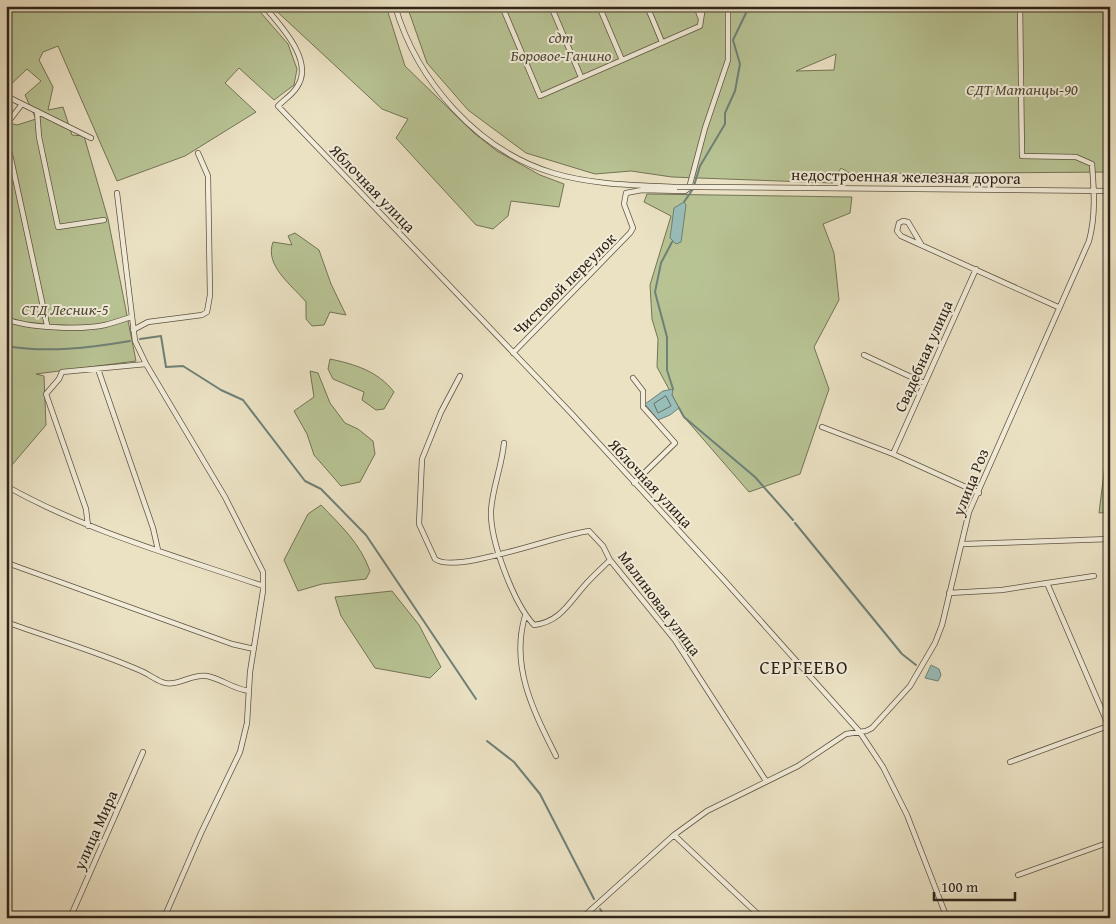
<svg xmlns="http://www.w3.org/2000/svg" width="1116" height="924" viewBox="0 0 1116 924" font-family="'Gentium Book Plus',serif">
	<rect width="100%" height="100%" fill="#ebe2c4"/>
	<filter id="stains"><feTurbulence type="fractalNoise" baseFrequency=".004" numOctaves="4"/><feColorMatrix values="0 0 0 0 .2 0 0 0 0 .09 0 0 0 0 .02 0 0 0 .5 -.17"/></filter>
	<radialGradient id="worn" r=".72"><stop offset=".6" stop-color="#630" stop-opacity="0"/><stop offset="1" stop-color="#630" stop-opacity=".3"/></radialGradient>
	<path fill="#b8c394" stroke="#737456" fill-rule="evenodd" d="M6,6H255L288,44L297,69L294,85L274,100L239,68L225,83L256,112L185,156L117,181L58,46L43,52L39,60L53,87L48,110L63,107L72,135L84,136L108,219L136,361L36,374L44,376L46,425L6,472V122L17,125L36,119L25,95L41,81L27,69L6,89Z
		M271,6H386L405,66L474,133L497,151L540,175L564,184L559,207L511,201L508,216L493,229L476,225L396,138L408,119L382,109Z
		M407,6H1110V172L851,174L841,168L833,183L672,177L631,171L595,174L526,153L468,110L427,63ZM836,54L834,70L796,71Z
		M647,194L852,197L850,213L823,224L834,253L839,300L814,347L829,389L800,474L749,492L684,417L657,367L658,339L652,319L650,285L671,216L644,202Z
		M295,233L319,250L331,284L346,315L330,312L324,325L312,326L306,319V302C293,286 264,266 273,242L292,245L288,236Z
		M330,359C354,364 378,371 394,392L384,409L376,410L362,400L364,392L333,379L328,369Z
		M310,371L318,373L330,403L345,423L358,429L373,441L375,454L360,482L341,486L314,455L307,434L294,411L314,397Z
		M1110,424V512L1099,513Z
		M321,505C341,526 360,543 370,571L366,579L322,584L298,591L284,560L308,514Z
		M392,591L419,625L441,667L430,678L375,668L341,616L335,597Z"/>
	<path fill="#99bdb8" stroke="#6e8078" d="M684,202L686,205L681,242L676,244L670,238L674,208Z
		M673,389L672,395L679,408L670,415L658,420L645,404L663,391Z
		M931,665L939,669L941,675L938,681L925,678Z"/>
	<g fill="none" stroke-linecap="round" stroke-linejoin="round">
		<path stroke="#647068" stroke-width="1" d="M666,396L671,406L658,413L654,404Z"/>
		<path stroke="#6e8078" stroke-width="2" d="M684,202L693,189L700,166L725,124V113L735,91L740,64L733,40L746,13V6
			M672,242L661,263L655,292L667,337V370L673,389
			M140,339L161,336L166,367L183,366L221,390L243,400L305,481L321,489L366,535L476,699
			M6,346C47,353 89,348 130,341
			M679,408L684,417L755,477L793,520
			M795,523L902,654L916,665
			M487,741L514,762L540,794L594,899
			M600,909L606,918"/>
		<defs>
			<path id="minor" d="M264,6C280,25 315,61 297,87C293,94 284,100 278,106L571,413L724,580L859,731L883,767L907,815L947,918
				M395,6C417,81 477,150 553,173C593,185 636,185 677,187
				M502,6L540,96L700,26L703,6
				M551,6L581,77
				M599,6L622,60
				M647,6L662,42
				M696,6L701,19
				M6,96L91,138
				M37,111L39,137L58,227L104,220
				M6,125L22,104
				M6,136L47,325
				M702,187L1110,191
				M117,193L135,341L146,364L225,497L263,572V591L250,672L247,723L240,752L201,833L164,918
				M921,244L908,222L903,221L899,223L897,231L901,236L1058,307
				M6,319C27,328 82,330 105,325C113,323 122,320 131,317
				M133,330L148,322L202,315L207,312L210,295L208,176L198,153
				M513,353L630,233L633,228L624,204L626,193L642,190L685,191L689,188L705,128L728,60V6
				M864,355L924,383
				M98,369L153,528L158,550
				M460,376L441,412L422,459L419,524L435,559C455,575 560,534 589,531L603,546L610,560L675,640L766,781
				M633,378L643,391V407L675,443L634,483
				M822,427L893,454L979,493
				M504,443C502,466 492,489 491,511C490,541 514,604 534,625C560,622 569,603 585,585C593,576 602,568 610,560
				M893,454L976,269
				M6,486C86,531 176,556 263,586
				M88,526L86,509L46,394L59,379L62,372L146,364
				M963,544L1110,539
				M10,564L232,644L254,649
				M1047,583L1094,576
				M949,593L1002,590L1047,583L1110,729
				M525,616C510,667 534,712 556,756
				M6,622C50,638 96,651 139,670C147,673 154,679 162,682C176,688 192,673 207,676C222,679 233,689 249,691
				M1010,762L1108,726
				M674,835L762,918
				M1018,875L1110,842
				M70,918L143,752
				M582,918L674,835L707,811L798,766L846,734L866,731L872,728L910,686L935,643L942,625L969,512L1089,241C1096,215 1094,190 1092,164L1076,157L1022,156L1020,6"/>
		</defs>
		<use href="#minor" stroke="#5d5443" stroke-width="6"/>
		<use href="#minor" stroke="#f2ecd9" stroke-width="4.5"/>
		<defs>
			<path id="minor-bridge" d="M677,187H702"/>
		</defs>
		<use href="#minor-bridge" stroke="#5d5443" stroke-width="6" stroke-linecap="butt"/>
		<use href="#minor-bridge" stroke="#f2ecd9" stroke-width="4.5"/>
	</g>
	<g text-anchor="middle" stroke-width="4" stroke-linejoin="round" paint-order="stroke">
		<g font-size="16" font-style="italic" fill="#504c37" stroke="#f2ecd9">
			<text x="561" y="43">сдт<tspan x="561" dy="18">Боровое-Ганино</tspan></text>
			<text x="1022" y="95">СДТ Матанцы-90</text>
			<text x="65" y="315">СТД Лесник-5</text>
		</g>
		<g font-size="16" fill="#2e2418" stroke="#f2ecd9">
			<text transform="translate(906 176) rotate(1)" y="6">недостроенная железная дорога</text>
			<text transform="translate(373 188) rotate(46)" y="6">Яблочная улица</text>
			<text transform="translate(564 284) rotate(-45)" y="6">Чистовой переулок</text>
			<text transform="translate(923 356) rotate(-66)" y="6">Свадебная улица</text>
			<text transform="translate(970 482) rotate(-68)" y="6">улица Роз</text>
			<text transform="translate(651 483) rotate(47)" y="6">Яблочная улица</text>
			<text transform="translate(660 603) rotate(53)" y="6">Малиновая улица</text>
			<text transform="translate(95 830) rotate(-66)" y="6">улица Мира</text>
		</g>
		<g font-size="19" letter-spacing="1" fill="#2e2418" stroke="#f2ecd9">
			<text x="804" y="674">СЕРГЕЕВО</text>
		</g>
	</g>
	<rect width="1116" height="924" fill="none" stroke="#ebe2c4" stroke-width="25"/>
	<rect x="8" y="8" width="1101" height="909" fill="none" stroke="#2e2418" stroke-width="2.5"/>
	<rect x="12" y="12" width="1091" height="899" fill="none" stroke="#2e2418"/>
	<path d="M934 892v8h81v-8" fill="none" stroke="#2e2418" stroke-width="2.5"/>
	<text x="941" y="892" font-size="15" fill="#2e2418" stroke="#f2ecd9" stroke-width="4" paint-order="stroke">100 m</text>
	<rect width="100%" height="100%" filter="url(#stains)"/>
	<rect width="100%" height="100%" fill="url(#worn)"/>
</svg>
